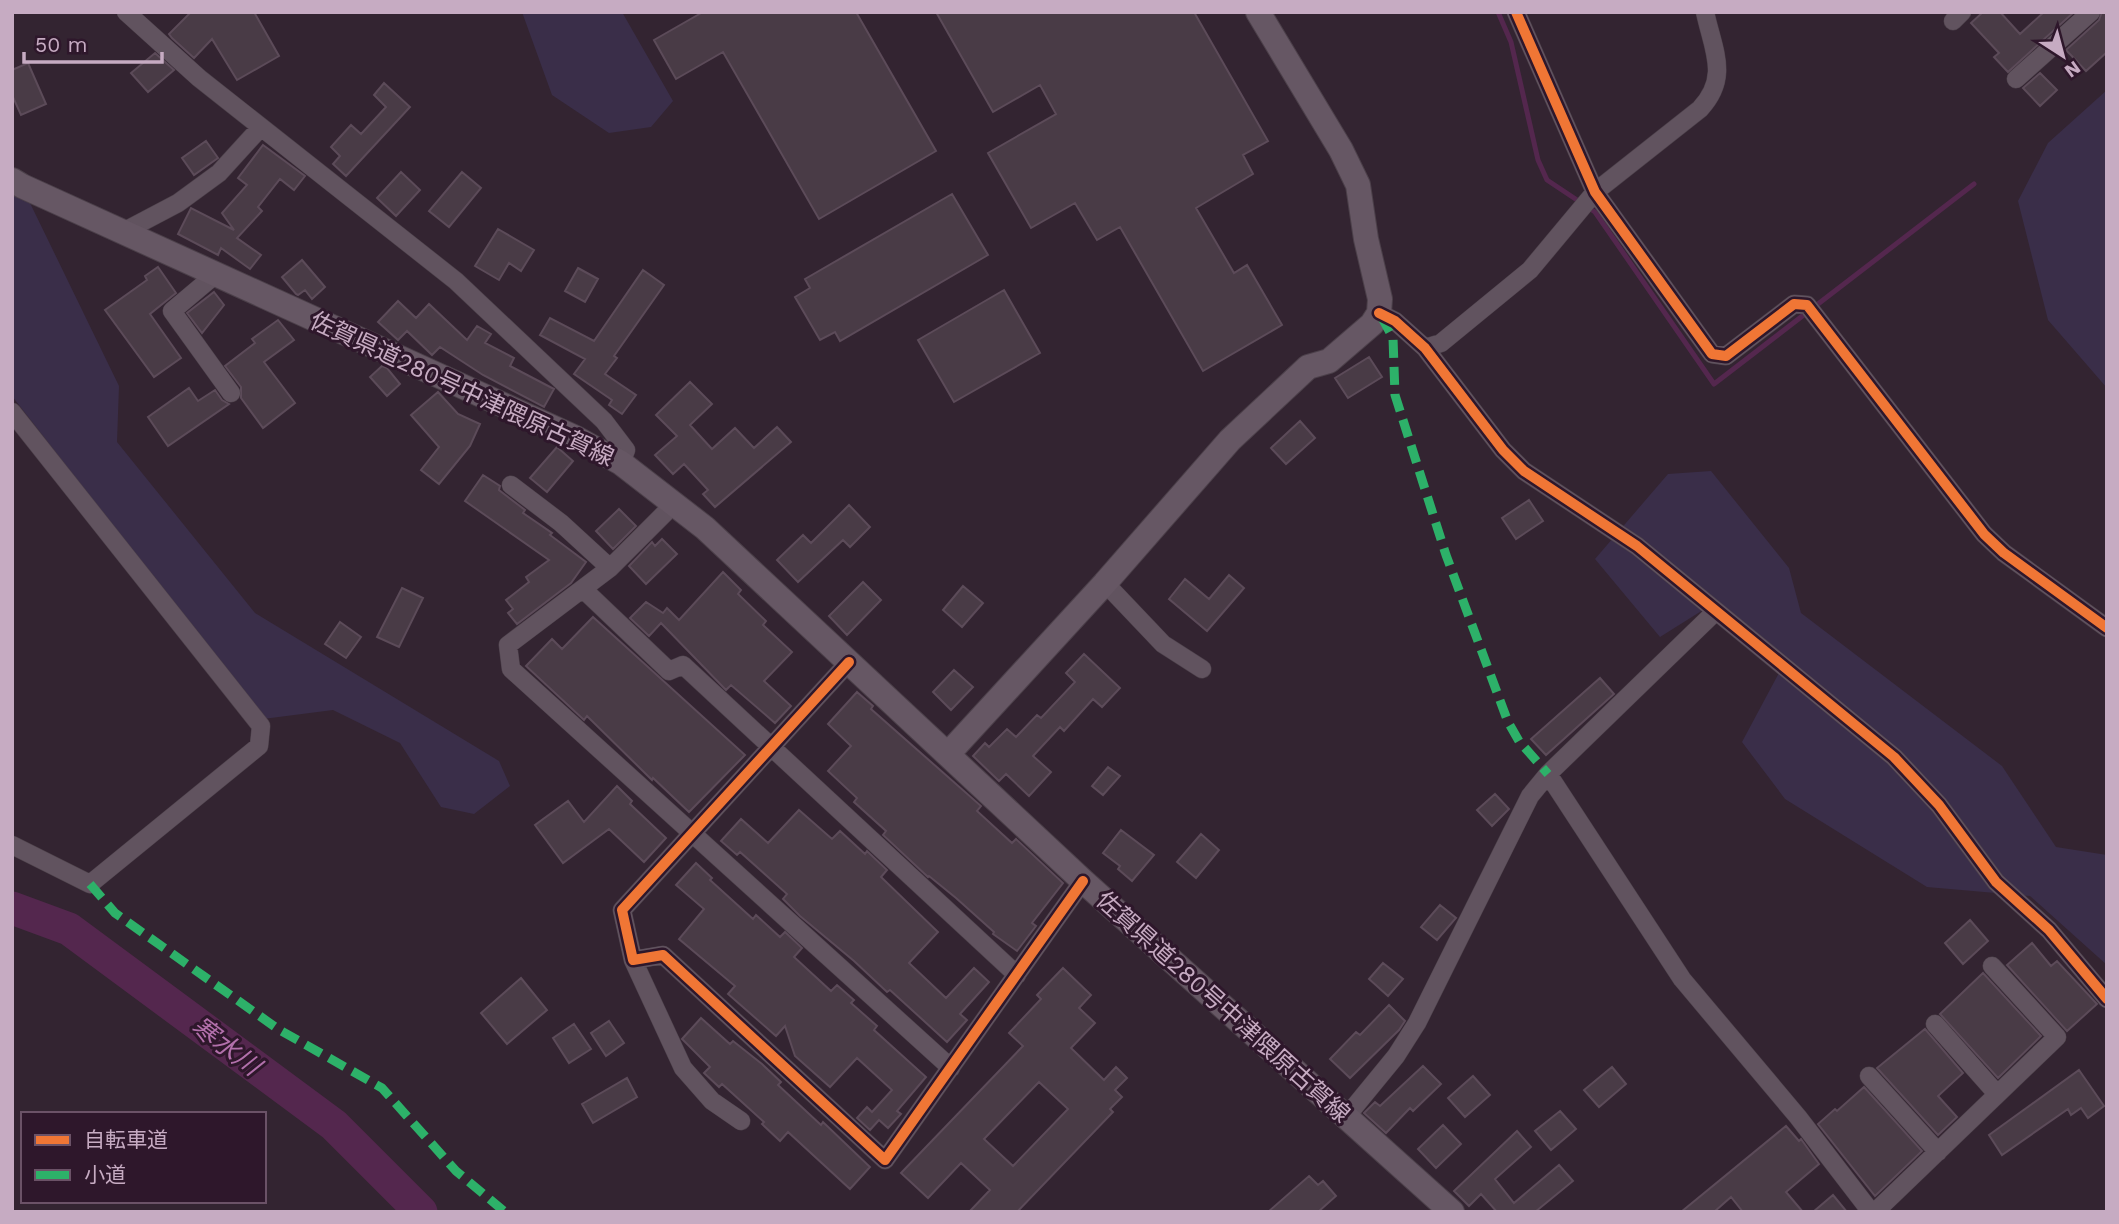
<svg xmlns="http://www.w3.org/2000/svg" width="2119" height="1224" viewBox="0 0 2119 1224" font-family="'Work Sans','Noto Sans JP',sans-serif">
	<rect width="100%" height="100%" fill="#332431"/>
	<path fill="#3a2e49" d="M522,12H622L673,101L651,127L609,133L552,95Z
		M2107,90V388L2048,320L2018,201L2048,143Z
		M12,166L119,386L117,442L255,613L499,761L510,786L474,814L441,807L400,743L333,710L263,719L12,396Z
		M1711,471L1789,568L1801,613L2002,766L2056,847L2107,855V965L2030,896L1927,887L1785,799L1742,742L1780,671L1703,610L1660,637L1595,559L1668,474Z"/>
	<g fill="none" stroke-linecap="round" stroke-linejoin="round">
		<path stroke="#54274e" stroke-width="5" d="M1498,12L1511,42L1538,160L1547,180L1595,212L1714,384L1974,184"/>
		<path stroke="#54274e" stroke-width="33" d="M12,908L69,929L334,1125L421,1212"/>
	</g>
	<path fill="#493b46" stroke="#5c4b59" stroke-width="2" fill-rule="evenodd" d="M191,12H254L279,56L237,80L212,39L194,58L172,38L169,34Z
		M703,12H856L936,151L819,219L723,52L676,79L654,40Z
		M936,12H1194L1268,141L1243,155L1253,174L1196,208L1234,273L1247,265L1282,325L1203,371L1120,227L1097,240L1075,203L1031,228L988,153L1056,114L1040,85L993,112Z
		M1983,12H2000L2020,34L2044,12H2074L2008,72L1994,57L1999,53L1971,23Z
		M2102,12H2107V52L2086,71L2066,50L2099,20Z
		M155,53L174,70L148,92L131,73Z
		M28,63L46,104L21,115L12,95V70Z
		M2040,73L2057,90L2040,106L2023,88Z
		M384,83L410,107L346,176L333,164L340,156L331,147L351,125L361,134L386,107L374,95Z
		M206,141L218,158L194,175L182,158Z
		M263,145L305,176L294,190L280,179L258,207L262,211L237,238L261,255L250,269L221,248L218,255L178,234L191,208L234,230L222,213L247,185L238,178Z
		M401,172L420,190L396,216L377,198Z
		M462,172L481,188L449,227L429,211Z
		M952,194L988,255L840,341L835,332L820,340L795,297L810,288L805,279Z
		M498,229L534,250L521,271L509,263L499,280L475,266Z
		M302,260L325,287L312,299L305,290L298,295L296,294L282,277Z
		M158,267L176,293L150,314L181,358L154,377L105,310L147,280L145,276Z
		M578,268L598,279L585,302L565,291Z
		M643,270L664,285L614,356L617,358L605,374L636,395L622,414L609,405L612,400L574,374L585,359L540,335L550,318L594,341Z
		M1004,290L1040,353L954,402L918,340Z
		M214,292L224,305L202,333L187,313Z
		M398,301L416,318L429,304L467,340L477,326L491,334L485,343L514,358L510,366L554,389L544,407L483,375L440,347L432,355L407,331L398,340L378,322Z
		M278,320L294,340L264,362L295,403L263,428L241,398V387L225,366L255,343L252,339Z
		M1369,357L1382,377L1348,398L1335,378Z
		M382,366L387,368L400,384L387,396L370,377Z
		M690,382L712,404L690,425L712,449L735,428L754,448L777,427L791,442L715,507L703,494L708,490L684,464L673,474L655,455L677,436L656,415Z
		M189,388L198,401L215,390L222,400L229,404L168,446L148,417Z
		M438,392L458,414L480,424L470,446L439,484L421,470L439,447L411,415Z
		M1300,421L1315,438L1286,464L1271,448Z
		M557,447L573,461L547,492L530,478Z
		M483,475L500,486L499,490L525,510L523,513L552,533L550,535L586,562L571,583L517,624L508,613L513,609L506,600L529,582L526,577L549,560L465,501Z
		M1529,500L1543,521L1516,539L1502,518Z
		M849,505L870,527L850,547L843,540L798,582L777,560L803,535L811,543Z
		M619,509L636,526L613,549L596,531Z
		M662,539L677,554L646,584L629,566L652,542L655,546Z
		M723,572L741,590L738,594L766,621L763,625L792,652L764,681L791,706L775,723L731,685L726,690L661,623L649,636L630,618L646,602L663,613L667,608L679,620Z
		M1229,575L1244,588L1207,631L1169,599L1185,579L1209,599Z
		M863,582L881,600L847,635L829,616Z
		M963,586L983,603L962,627L943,610Z
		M402,588L423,598L399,647L377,637Z
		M593,617L745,755L689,812L653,778L652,780L587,716L584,720L526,666L552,639L562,649Z
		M340,622L361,637L346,658L325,644Z
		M1084,654L1120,688L1102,707L1093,699L1064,731L1060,727L1033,756L1051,772L1029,796L1006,774L999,781L973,756L985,743L989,747L1007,729L1016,737L1037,715L1041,718L1075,682L1066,673Z
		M954,670L973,687L951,710L933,692Z
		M1600,678L1614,694L1546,755L1531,739Z
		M857,692L873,706L871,709L981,806L977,811L1012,843L1016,839L1063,883L1032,923L1036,926L1017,951L993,934L994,932L956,898L929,876L928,877L883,835L886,831L854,802L857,798L828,771L851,746L828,724Z
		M1108,767L1120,776L1103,795L1092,786Z
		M617,786L632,801L630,804L666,838L644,862L609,829L563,863L535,825L568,801L584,822Z
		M1495,794L1509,809L1492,826L1477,810Z
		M799,810L832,839L840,831L865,854L867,851L887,870L881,877L938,932L909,963L946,998L974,968L989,982L960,1014L967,1020L947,1042L890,990L887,992L854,961L800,916L783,899L787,894L740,852L737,855L721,841L741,819L768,843Z
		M1121,830L1154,855L1132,881L1118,869L1120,866L1103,853Z
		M1201,834L1219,850L1196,878L1177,862Z
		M696,863L712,878L710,880L753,919L756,915L780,937L785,932L802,948L794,957L831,991L837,985L854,1000L851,1003L877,1026L874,1030L926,1077L897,1111L901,1114L888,1128L879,1120L870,1130L857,1118L867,1107L872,1112L892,1090L857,1058L830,1087L795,1056L785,1026L776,1036L728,994L735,986L679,939L704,909L676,885Z
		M1440,905L1456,918L1437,940L1421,927Z
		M1970,920L1988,941L1963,964L1945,943Z
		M2032,943L2051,966L2057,961L2097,1004L2067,1031L2007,965Z
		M1383,963L1403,979L1388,996L1369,979Z
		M1063,968L1091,995L1079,1008L1095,1023L1071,1048L1104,1080L1116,1067L1127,1078L1115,1090L1122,1097L1110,1109L1113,1112L1017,1212H969L990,1190L961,1163L928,1198L901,1173L1023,1046L1009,1033L1041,999L1037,995ZM1039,1082L1068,1109L1013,1166L984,1139Z
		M1983,973L2041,1036L1998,1078L1940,1014Z
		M521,978L547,1010L507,1044L481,1013Z
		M1389,1005L1405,1021L1399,1030L1350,1078L1330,1059L1356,1032L1360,1035Z
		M701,1018L730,1044L733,1041L762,1064L781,1082L778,1085L821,1125L823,1122L870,1167L850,1189L788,1132L780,1141L762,1124L764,1122L722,1084L719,1087L704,1073L710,1067L682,1039Z
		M609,1021L624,1043L606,1056L591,1033Z
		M574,1024L591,1049L569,1063L553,1038Z
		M1925,1029L1963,1073L1938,1096L1957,1117L1938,1135L1877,1068Z
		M1423,1066L1441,1084L1413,1111L1410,1108L1386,1133L1364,1113L1375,1102L1380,1106Z
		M1612,1067L1626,1084L1599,1107L1584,1090Z
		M2079,1070L2104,1106L2088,1118L2081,1108L2071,1115L2068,1109L2002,1155L1989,1135Z
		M1473,1076L1490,1095L1465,1117L1448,1098Z
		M627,1078L637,1097L593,1123L582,1104Z
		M1864,1087L1922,1151L1875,1196L1818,1124L1835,1109L1837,1111Z
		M1560,1111L1576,1129L1551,1150L1535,1131Z
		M1443,1125L1461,1144L1436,1168L1418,1149Z
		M1786,1126L1799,1141L1801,1139L1819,1164L1786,1192L1803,1212H1743L1731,1197L1714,1212H1681Z
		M1517,1131L1531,1147L1495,1179L1514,1203L1559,1165L1573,1181L1535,1212H1497L1481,1194L1469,1206L1454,1191Z
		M1309,1176L1318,1185L1323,1181L1336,1196L1318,1212H1268Z
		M1833,1195L1847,1212H1813Z"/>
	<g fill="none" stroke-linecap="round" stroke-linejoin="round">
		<defs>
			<path id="street" d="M126,12L199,78L456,281L604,421L626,450L621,463
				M1516,12L1595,192L1712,354L1726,356L1794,304L1807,305L1984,534L2004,553L2107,628
				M1953,21L1962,12
				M2016,79L2091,12
				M123,232L178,203L219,173L261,127
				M216,274L172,311L231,393
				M1379,313L1395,321L1425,348L1503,450L1524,471L1637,546L1894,757L1939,805L1996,882L2049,930L2107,999
				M1425,348L1441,343L1530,270L1595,192L1700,109C1730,77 1713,50 1705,12
				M12,412L261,726L259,746L90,884L12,845
				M511,485L561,523L610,568
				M675,503L610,568L508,645L511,669L951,1068
				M1105,583L1163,644L1202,669
				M583,589L669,671L683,665L1017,975
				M849,662L622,910L633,960L663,955L885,1160L1083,881
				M1548,774L1682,979L1798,1117L1871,1212
				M633,960L683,1068L712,1101L741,1121
				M1935,1024L1997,1094
				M1869,1076L1938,1152
				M1346,1117L1396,1056L1417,1023L1530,796L1548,774L1716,611
				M1875,1212L2057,1037L1992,966"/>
			<path id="secondary" d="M12,180L22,186L576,438L621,463L705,528L1083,881L1452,1212
				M948,754L1105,583L1230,440L1308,367L1329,361L1372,324L1379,313L1380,299L1366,239L1358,185L1341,150L1258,12"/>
		</defs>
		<use href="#street" stroke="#4c404a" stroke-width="19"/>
		<use href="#secondary" stroke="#4c404a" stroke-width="26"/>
		<use href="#street" stroke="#61535f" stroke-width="18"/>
		<use href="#secondary" stroke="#665764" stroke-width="24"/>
		<path stroke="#2db169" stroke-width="9" stroke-dasharray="18 9" stroke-linecap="butt" d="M1381,316L1393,338L1395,395L1446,555L1508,722L1519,741L1548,774
			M90,884L115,913L278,1029L382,1088L456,1171L505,1212"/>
		<defs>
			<path id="cycleway" d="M1516,12L1595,192L1712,354L1726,356L1794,304L1807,305L1984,534L2004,553L2107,628
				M1379,313L1395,321L1425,348L1503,450L1524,471L1637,546L1894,757L1939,805L1996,882L2049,930L2107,999
				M849,662L622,910L633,960L663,955L885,1160L1083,881"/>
		</defs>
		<use href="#cycleway" stroke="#2e172b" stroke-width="15"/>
		<use href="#cycleway" stroke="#f07635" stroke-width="10"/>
	</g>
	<g text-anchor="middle" stroke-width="6" stroke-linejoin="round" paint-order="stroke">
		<g font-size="24" fill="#c6abc2" stroke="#2e172b">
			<text transform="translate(462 389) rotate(25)" y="8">佐賀県道280号中津隈原古賀線</text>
			<text transform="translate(1223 1007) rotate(42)" y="8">佐賀県道280号中津隈原古賀線</text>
		</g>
		<g font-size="26" font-style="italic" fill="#b270ab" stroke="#2e172b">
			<text transform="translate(226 1046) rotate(37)" y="9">寒水川</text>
		</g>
	</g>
	<rect width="2119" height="1224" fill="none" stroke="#c6abc2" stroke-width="28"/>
	<rect x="21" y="1112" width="245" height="91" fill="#2e172b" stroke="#6b5267" stroke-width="2"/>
	<rect x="35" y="1135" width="35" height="10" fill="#f07635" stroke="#6b5267" stroke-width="2"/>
	<text x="84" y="1147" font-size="21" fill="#c6abc2">自転車道</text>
	<rect x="35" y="1170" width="35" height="10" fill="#2db169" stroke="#6b5267" stroke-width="2"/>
	<text x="84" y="1182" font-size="21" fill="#c6abc2">小道</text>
	<g transform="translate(2063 56) rotate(144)" stroke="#2e172b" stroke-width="5" paint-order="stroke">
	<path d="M0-5L12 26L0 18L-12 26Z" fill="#c6abc2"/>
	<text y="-10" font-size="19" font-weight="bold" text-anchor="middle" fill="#c6abc2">N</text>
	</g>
	<path d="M24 52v10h138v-10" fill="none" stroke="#c6abc2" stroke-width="3.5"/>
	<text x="35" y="52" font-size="21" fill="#c6abc2" stroke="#2e172b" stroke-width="5" paint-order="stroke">50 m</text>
</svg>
